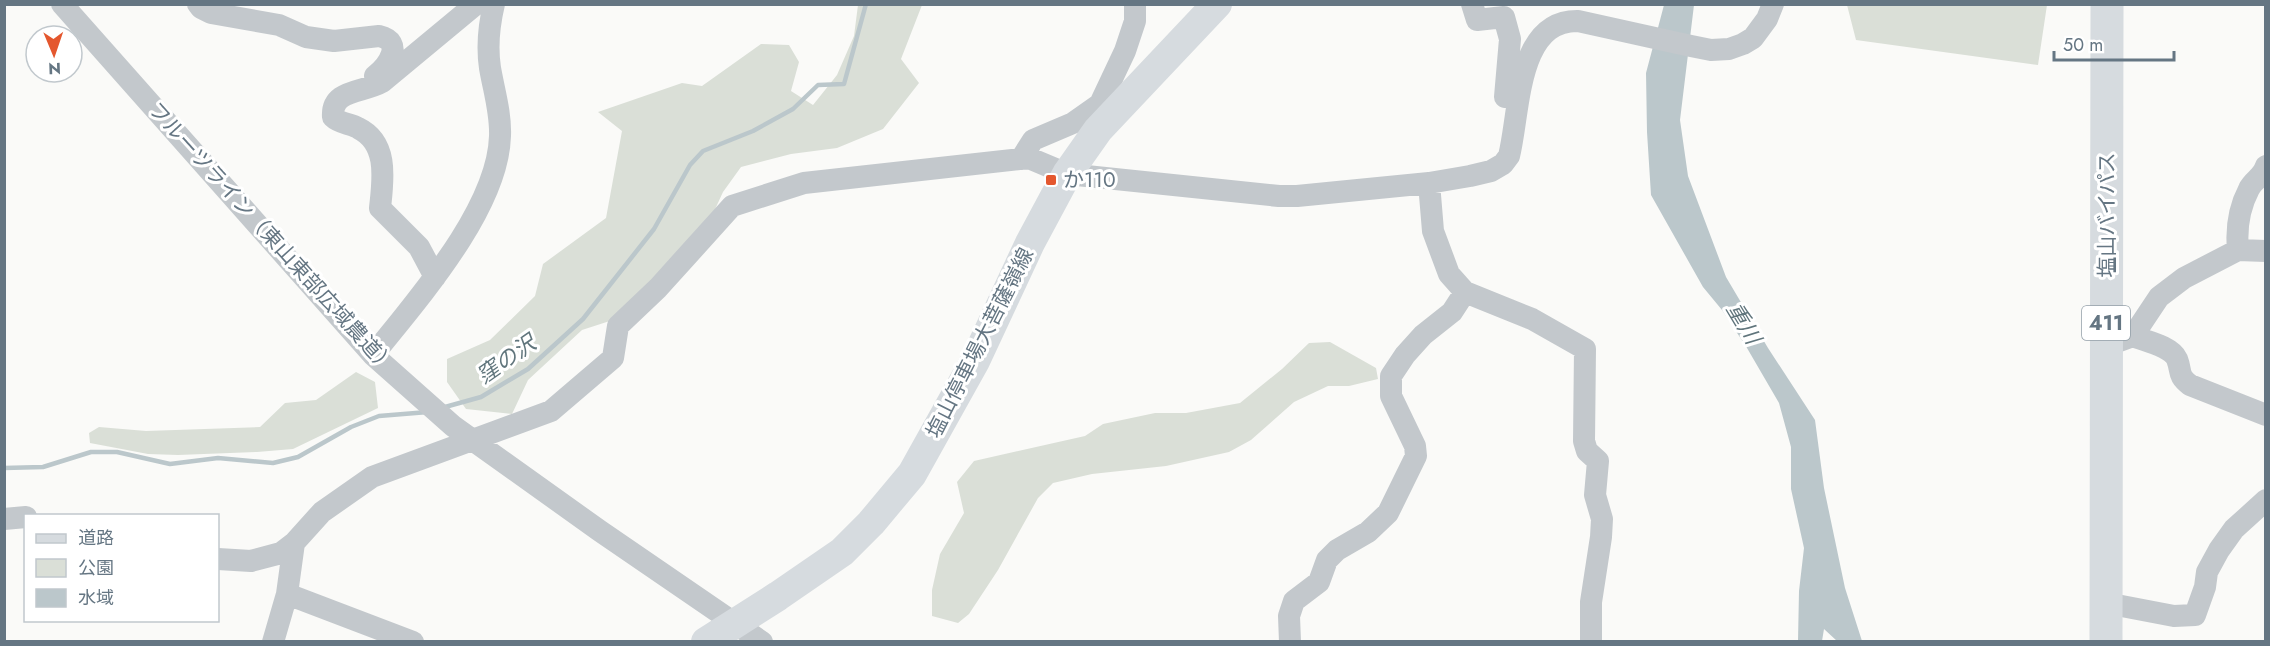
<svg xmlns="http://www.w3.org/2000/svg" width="2270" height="646" viewBox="0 0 2270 646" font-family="Jost,'Noto Sans JP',sans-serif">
	<rect width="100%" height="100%" fill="#fafaf8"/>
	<path fill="#dadfd7" d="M858,5H922L901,59L919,83L883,129L837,148L791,154L741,167L723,192L705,231L619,318L582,330L528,380L512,414L466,409L447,382V359L490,340L535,296L543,264L606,218L622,131L598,112L682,83L702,86L761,44L789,45L799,62L791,91L813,105L837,75L854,36Z
		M1847,5H2047L2038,65L1856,40Z
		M1330,342L1376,368L1378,379L1349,386H1328L1294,402L1251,440L1229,452L1166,466L1092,474L1053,483L1038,498L998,570L969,614L958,623L932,616V590L940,554L964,513L957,482L974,461L1085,436L1103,424L1155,413H1186L1240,403L1282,369L1309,343Z
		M356,372L375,382L378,408L293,449L257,452L178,455L148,454L90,443L89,433L99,427L146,431L260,427L285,403L316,400Z"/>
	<path fill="#bbc7cb" d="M1664,5H1694L1680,120L1688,176L1726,277L1768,348L1815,420L1824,488L1845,588L1862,641H1837L1824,629L1822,641H1798L1799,591L1804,548L1791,489V447L1779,403L1747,348L1722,310L1703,287L1651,195L1647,132L1646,73Z"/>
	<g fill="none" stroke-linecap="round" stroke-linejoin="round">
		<path stroke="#bbc7cb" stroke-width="4.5" d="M445,407L481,397L528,369L583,319L654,229L690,165L703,151L753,131L793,109L818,85L844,84L866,4
			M4,468L43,467L91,452H117L170,464L218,458L273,463L298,457L351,427L379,416L428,412"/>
		<path stroke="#c3c8cc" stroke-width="22" d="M62,4L373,355L453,426L600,531L762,642
			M198,4L201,8L211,13L279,25L306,37L334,41L379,36C405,42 388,66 375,76
			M1472,4L1477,20L1504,17L1510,39L1505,97
			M1021,159L1033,140L1073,123L1100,104L1125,51L1135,21V4
			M2238,250C2236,229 2239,208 2249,189C2253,180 2262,178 2266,166
			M435,277L419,247L380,208C383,180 389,143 358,128C350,123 340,124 333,117C331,89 363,93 382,82L476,4
			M1465,292L1532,319L1585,349L1584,441L1587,451L1598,461L1595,495L1602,519L1601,537L1591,602V642
			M2133,336C2145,341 2171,346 2177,359C2182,372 2177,375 2190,385L2266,415
			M2106,346L2133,336L2159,297L2184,278L2238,250L2266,251
			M373,355C417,300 498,209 500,136C501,113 494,91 490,68C487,48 489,25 494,4
			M4,519L26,517
			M218,559L251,561L281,553L294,543L322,512L372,477L551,411L613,358L618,326L658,288L732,206L804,183L1029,158L1067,174L1279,196H1297L1429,183L1470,176L1491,171L1503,164L1509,156C1520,113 1516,20 1578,21L1691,46L1711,50L1729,49L1743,44L1753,38L1767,19L1773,4
			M287,594L413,642
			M2106,603L2174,616L2195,615L2205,587L2207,572L2219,550L2234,529L2266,500
			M273,642L287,594L294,543
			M1290,642L1289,616L1294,601L1319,582L1327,560L1337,550L1368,532L1388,513L1416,456L1415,446L1391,396V376L1405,355L1423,335L1452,312L1465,292L1449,274L1433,231L1429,183"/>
		<path stroke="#d6dbdf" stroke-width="30" d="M706,642L778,596L842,552L871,523L912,474L975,361L1030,243L1067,174L1098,130L1217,4"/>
		<path stroke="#d6dbdf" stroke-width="33" d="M2106,642L2107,4"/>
	</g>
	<rect fill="#e4572e" stroke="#fff" stroke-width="2" x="1045" y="174" width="12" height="12" rx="3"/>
	<g text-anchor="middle" stroke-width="6" stroke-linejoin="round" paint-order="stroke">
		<rect fill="#fff" stroke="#939fa8" stroke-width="1.5" x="2082" y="306" width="48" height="34" rx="4.5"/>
		<g font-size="20" font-weight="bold" fill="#657683">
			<text x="2106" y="330">411</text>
		</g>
		<g font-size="21" fill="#657683" stroke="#fff" text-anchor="start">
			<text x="1063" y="187">か110</text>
		</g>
		<g font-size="21" fill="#657683" stroke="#fff">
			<text transform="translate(2107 215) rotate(-90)" y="7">塩山バイパス</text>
			<text transform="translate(272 238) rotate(48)" y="7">フルーツライン（東山東部広域農道）</text>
			<text transform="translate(980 343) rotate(-63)" y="7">塩山停車場大菩薩嶺線</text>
		</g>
		<g font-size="22" font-style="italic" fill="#60757c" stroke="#fff">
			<text transform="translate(1744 323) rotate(59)" y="8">重川</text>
			<text transform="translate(506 359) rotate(-35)" y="8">窪の沢</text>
		</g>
	</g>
	<rect width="2270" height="646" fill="none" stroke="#657683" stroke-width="12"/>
	<rect x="24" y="514" width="195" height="108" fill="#ffffff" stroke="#c1c8cd" stroke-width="1.5"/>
	<rect x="36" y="534" width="30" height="9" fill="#d6dbdf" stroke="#c1c8cd" stroke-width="1.5"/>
	<text x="78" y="544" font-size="18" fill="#657683">道路</text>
	<rect x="36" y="559" width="30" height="18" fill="#dadfd7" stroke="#c1c8cd" stroke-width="1.5"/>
	<text x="78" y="574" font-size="18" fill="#657683">公園</text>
	<rect x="36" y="589" width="30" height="18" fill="#bbc7cb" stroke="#c1c8cd" stroke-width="1.5"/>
	<text x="78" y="604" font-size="18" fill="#657683">水域</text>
	<g transform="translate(54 54) rotate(178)"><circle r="28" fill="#ffffff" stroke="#c1c8cd" stroke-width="1.5"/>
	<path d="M0-4.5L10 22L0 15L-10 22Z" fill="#e4572e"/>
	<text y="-9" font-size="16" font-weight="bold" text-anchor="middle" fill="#657683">N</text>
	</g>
	<path d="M2054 51v9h120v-9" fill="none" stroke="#657683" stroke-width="3"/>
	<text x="2063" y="51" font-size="18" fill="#657683" stroke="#ffffff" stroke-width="4.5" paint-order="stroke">50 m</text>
</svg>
